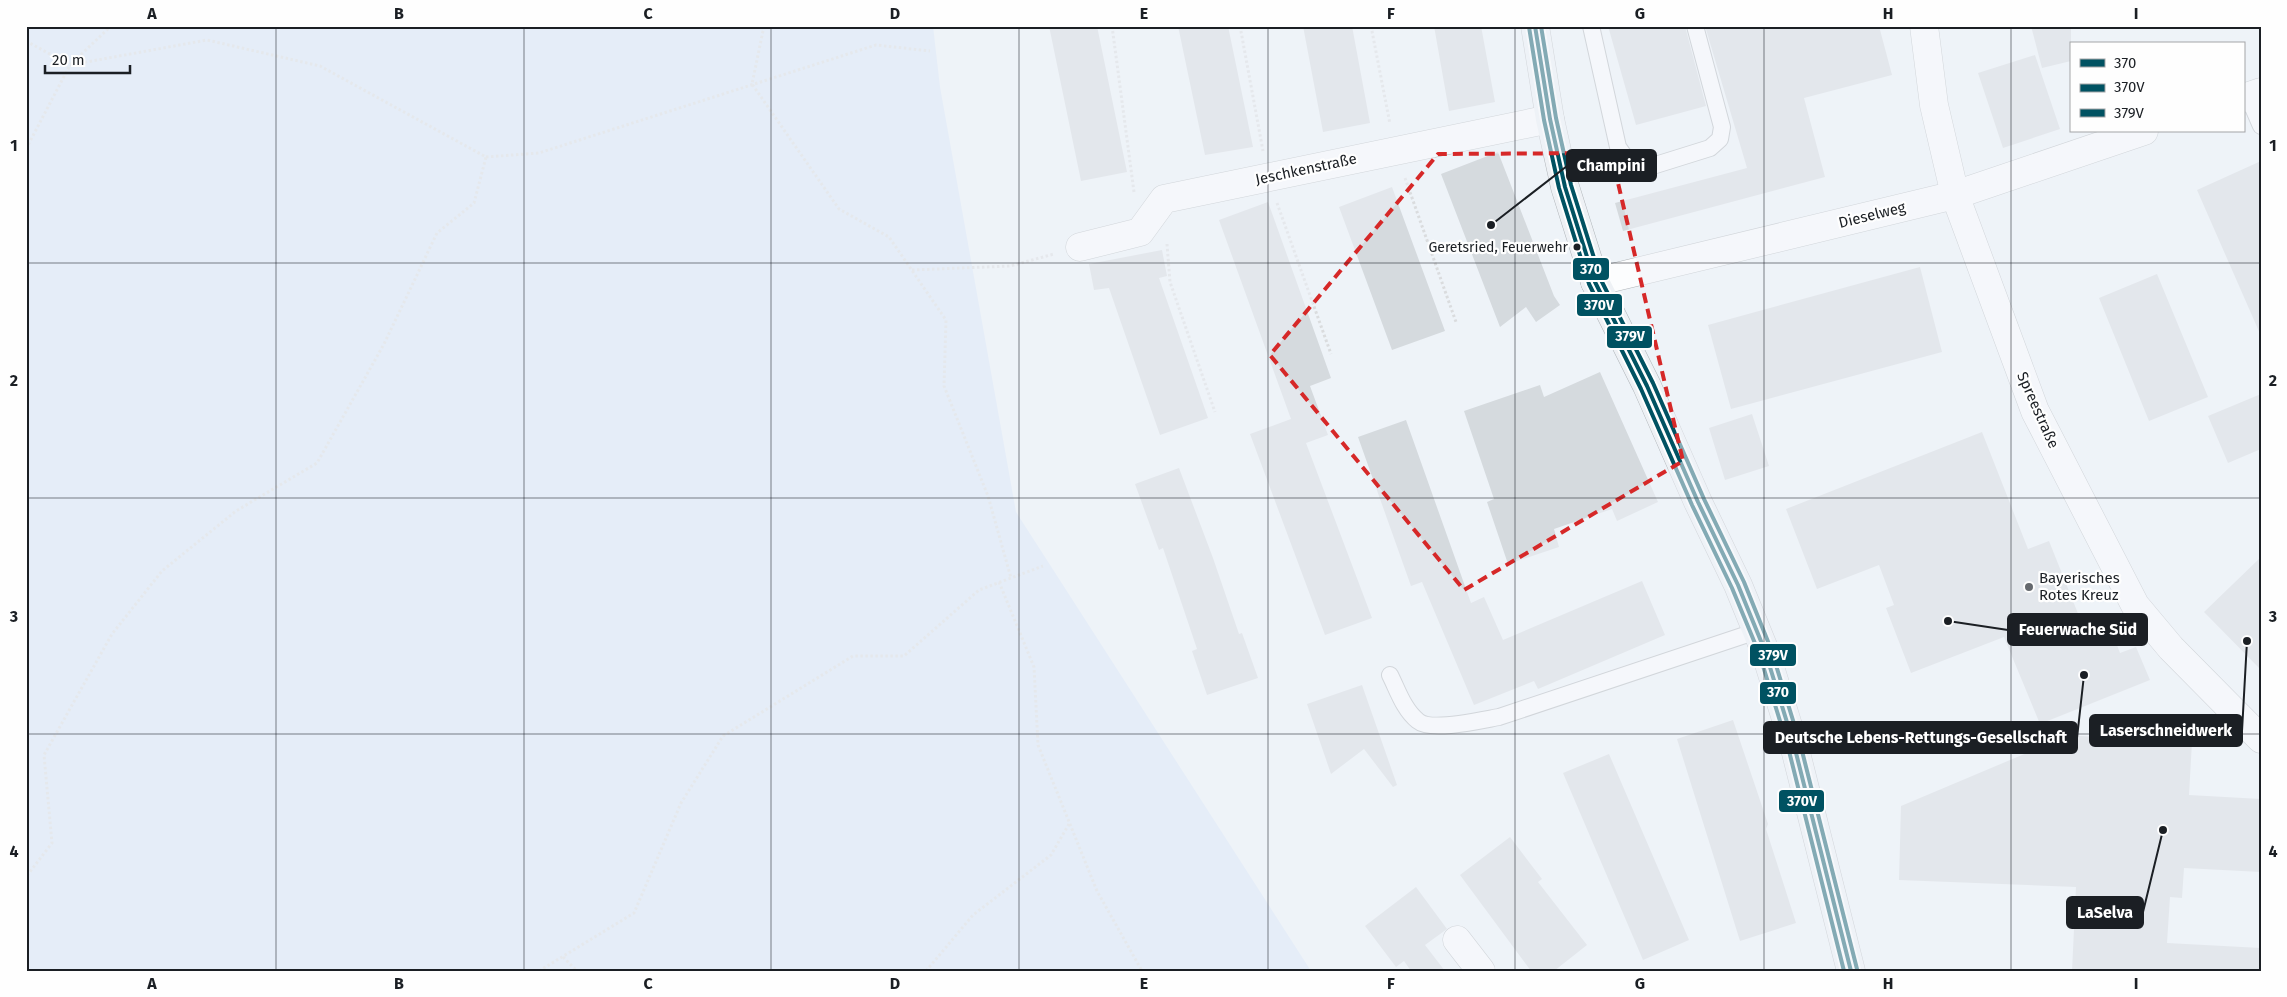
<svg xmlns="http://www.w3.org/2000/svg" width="2287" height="997" viewBox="0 0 2287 997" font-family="'Fira Sans',sans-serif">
	<rect width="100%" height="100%" fill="#eef3f8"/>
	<path fill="#d9e7f8" d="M26,26H933L940,87L1016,512L1311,971H26Z"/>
	<path fill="#d5dade" d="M1049,26H1097L1127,172L1081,181Z
		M1178,26H1228L1253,147L1205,155Z
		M1303,26H1352L1370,123L1323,132Z
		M1434,26H1481L1495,102L1449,111Z
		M1608,26H1685L1706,106L1636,125Z
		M1705,26H1879L1892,75L1804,98L1825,177L1623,231L1615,203L1747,168Z
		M2031,26H2071V61L2042,68Z
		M2035,55L2060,129L2003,148L1978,73Z
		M1498,152L1554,296L1560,305L1536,322L1526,307L1500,327L1441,174Z
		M2261,161V336L2197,190Z
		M1392,187L1445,331L1392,350L1339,207Z
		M1268,202L1331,378L1310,386L1328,435L1306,443L1372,618L1325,635L1250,434L1291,419L1219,220Z
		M1162,250L1167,276L1159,278L1208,418L1160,435L1109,288L1094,290L1089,264Z
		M1920,267L1942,352L1731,409L1708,325Z
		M2157,274L2208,397L2149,421L2099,298Z
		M1600,372L1658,502L1617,521L1612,509L1554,529L1559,547L1508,564L1487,502L1494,499L1464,411L1540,385L1544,397Z
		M2261,394V449L2228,463L2208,416Z
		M1752,414L1769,466L1725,480L1709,428Z
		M1406,420L1471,603L1484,597L1503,640L1642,581L1665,635L1538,689L1534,681L1474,705L1422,582L1411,586L1358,437Z
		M1982,432L2028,549L2049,541L2089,641L2112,632L2120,653L2136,647L2150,680L2040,724L2004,637L1911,673L1886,608L1894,605L1879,565L1817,589L1786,509Z
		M1179,468L1213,558L1239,634L1242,633L1258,678L1207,695L1192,651L1197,649L1163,548L1159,550L1135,484Z
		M2261,557V670L2204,612Z
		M1362,685L1397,785L1393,787L1364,749L1331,774L1307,704Z
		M1733,720L1768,824L1766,829L1796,923L1740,941L1677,739Z
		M2044,734L2192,742L2189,795L2261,799V872L2184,868L2182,898L2170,897L2167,943L2261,948V971H2072L2076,887L1899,880L1901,806L2048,744Z
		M1609,754L1689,940L1643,960L1563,773Z
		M1510,837L1542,879L1538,882L1587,945L1554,971H1531L1460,875Z
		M1416,887L1447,929L1425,945L1445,971H1411L1404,961L1396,967L1365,926Z"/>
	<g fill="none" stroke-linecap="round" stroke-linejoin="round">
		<defs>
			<path id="lane" d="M1591,26L1618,147L1632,167L1646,168L1710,148L1720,139L1722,127L1695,26
				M2248,96L2261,126
				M1390,675C1398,691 1404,710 1418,721C1431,732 1482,720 1499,717L1757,631"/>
			<path id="street" d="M1924,26L1934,105L1955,195L2035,411L2135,605L2171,648L2261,739
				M2243,98L2261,92
				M1080,247L1140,232L1164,199L1550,119
				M1595,282L1955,195L2144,131
				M1457,940L1481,971"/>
			<path id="secondary" d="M1535,26L1550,119L1565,187L1595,282L1647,386L1698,502L1738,585L1765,651L1794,745L1851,971"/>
		</defs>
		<use href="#lane" stroke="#afb4b8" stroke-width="18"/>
		<use href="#street" stroke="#afb4b8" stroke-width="29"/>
		<use href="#secondary" stroke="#afb4b8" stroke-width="29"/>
		<path stroke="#dadcde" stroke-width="3" stroke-dasharray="2.5 2.5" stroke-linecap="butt" d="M764,26L752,84L839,209L889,237L946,320L944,386L988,496L1011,578
			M1112,26L1134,192
			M1240,26L1263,151
			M1371,26L1390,124
			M26,41L70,65L207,40L320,66L486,157L474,203L437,233L384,344L317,463L236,511L162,571L112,634L44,755L52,843L26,877
			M26,149L70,65L111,26
			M486,157L539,153L876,45L930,51
			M1405,178L1456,322
			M1277,203L1331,354
			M1167,244L1170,282L1215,412
			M912,270L1010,266L1054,254
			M999,582L1034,667L1038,745L1097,891L1142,971
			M563,957L577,971
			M539,971L634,913L681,803L723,736L853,656H904L979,590L1043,566
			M926,971L973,915L1051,855L1069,824"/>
		<use href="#lane" stroke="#fcfdfe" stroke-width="16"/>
		<use href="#street" stroke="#fcfdfe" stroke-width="28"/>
		<use href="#secondary" stroke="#eef1f5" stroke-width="28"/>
		<defs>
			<path id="bus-1" d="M1535,26L1550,119L1565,187L1595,282L1647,386L1698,502L1738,585L1765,651L1794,745L1851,971"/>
			<path id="bus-2" d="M1529,27L1544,120L1559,188L1589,284L1641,389L1692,505L1732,588L1759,653L1788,747L1844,971"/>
			<path id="bus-3" d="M1541,26L1556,118L1571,185L1601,280L1653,383L1704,499L1744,582L1771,649L1800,743L1857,969"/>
		</defs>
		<use href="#bus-1" stroke="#fefefe" stroke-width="8"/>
		<use href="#bus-2" stroke="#fefefe" stroke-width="8"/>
		<use href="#bus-3" stroke="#fefefe" stroke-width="8"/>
		<use href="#bus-1" stroke="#005262" stroke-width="4"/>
		<use href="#bus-2" stroke="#005262" stroke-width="4"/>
		<use href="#bus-3" stroke="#005262" stroke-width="4"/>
	</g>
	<path d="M0 0H2287V997H0ZM1611,153L1683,461L1464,590L1270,355L1438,154Z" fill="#eef3f8" fill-opacity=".55" fill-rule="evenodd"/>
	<path fill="none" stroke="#d62828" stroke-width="4" stroke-dasharray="10 6" stroke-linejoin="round" d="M1611,153L1683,461L1464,590L1270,355L1438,154Z"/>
	<path fill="none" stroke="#1b1f24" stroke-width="1" stroke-opacity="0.55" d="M276,26V971M524,26V971M771,26V971M1019,26V971M1268,26V971M1515,26V971M1764,26V971M2011,26V971M26,263H2261M26,498H2261M26,734H2261"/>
	<circle fill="#1b1f24" stroke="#fefefe" stroke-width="2" cx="1577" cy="247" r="4.5"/>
	<circle fill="#65696e" stroke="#fefefe" stroke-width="2" cx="2029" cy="587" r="5"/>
	<g text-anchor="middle" stroke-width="4.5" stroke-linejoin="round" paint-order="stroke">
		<g font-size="14" fill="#1b1f24" stroke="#fefefe" text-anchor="end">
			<text x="1568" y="252">Geretsried, Feuerwehr</text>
		</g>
		<g font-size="15" fill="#1b1f24" stroke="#fefefe">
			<text transform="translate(1306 169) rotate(-12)" y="5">Jeschkenstraße</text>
			<text transform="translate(1872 215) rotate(-14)" y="5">Dieselweg</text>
			<text transform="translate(2038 410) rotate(66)" y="5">Spreestraße</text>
		</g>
		<g font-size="15" fill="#1b1f24" stroke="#fefefe" text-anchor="start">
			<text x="2039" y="583">Bayerisches<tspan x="2039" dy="17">Rotes Kreuz</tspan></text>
		</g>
	</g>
	<path fill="none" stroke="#1b1f24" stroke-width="2" d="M1491 225L1567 166M1948 621L2008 630M2247 641L2242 731M2084 675L2077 738M2163 830L2143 912"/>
	<g fill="#1b1f24" stroke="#fefefe" stroke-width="2">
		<circle cx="1491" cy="225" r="5"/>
		<circle cx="1948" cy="621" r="5"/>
		<circle cx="2247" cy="641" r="5"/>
		<circle cx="2084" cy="675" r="5"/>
		<circle cx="2163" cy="830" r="5"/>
	</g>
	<g fill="#1b1f24" stroke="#1b1f24" stroke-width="2">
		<rect x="1567" y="150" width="89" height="31" rx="5"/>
		<rect x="2008" y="614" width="139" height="31" rx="5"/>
		<rect x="2090" y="715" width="152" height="31" rx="5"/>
		<rect x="1764" y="722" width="313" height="31" rx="5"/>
		<rect x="2067" y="897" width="76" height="31" rx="5"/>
	</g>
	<g font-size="16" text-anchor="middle" font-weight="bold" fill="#fff">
		<text x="1611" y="171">Champini</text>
		<text x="2078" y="635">Feuerwache Süd</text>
		<text x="2166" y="736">Laserschneidwerk</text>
		<text x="1921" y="743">Deutsche Lebens-Rettungs-Gesellschaft</text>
		<text x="2105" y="918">LaSelva</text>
	</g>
	<g stroke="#fefefe" stroke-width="2">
		<rect x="1572" y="257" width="38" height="24" rx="5" fill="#005262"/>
		<rect x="1576" y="293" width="47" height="24" rx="5" fill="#005262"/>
		<rect x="1606" y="325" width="47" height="24" rx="5" fill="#005262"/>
		<rect x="1749" y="643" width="48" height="24" rx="5" fill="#005262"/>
		<rect x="1759" y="681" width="38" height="24" rx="5" fill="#005262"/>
		<rect x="1778" y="789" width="47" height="24" rx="5" fill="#005262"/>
	</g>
	<g font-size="14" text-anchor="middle" font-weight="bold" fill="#fff">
		<text x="1591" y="274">370</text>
		<text x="1599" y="310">370V</text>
		<text x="1630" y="341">379V</text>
		<text x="1773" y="660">379V</text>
		<text x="1778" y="697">370</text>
		<text x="1802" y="806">370V</text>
	</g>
	<rect width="2287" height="997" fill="none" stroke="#fefefe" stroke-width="55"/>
	<rect x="2070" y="42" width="175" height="90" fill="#fefefe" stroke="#a3a5a7"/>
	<rect x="2080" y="59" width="25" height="8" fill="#005262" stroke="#a3a5a7"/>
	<text x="2114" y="68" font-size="15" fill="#1b1f24">370</text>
	<rect x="2080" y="84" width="25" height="8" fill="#005262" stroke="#a3a5a7"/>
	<text x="2114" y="92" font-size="15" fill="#1b1f24">370V</text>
	<rect x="2080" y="109" width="25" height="8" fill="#005262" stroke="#a3a5a7"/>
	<text x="2114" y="118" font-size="15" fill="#1b1f24">379V</text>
	<path d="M45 65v8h85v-8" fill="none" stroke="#1b1f24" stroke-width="2.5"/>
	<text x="52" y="65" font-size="15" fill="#1b1f24" stroke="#fefefe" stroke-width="4" paint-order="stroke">20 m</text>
	<rect x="28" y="28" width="2232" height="942" fill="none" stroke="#1b1f24" stroke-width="2"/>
	<g font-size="16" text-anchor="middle" font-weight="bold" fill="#1b1f24">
		<text x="152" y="19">A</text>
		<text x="399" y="19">B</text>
		<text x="648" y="19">C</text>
		<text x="895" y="19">D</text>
		<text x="1144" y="19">E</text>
		<text x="1391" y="19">F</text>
		<text x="1640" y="19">G</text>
		<text x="1888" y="19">H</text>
		<text x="2136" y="19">I</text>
		<text x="14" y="151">1</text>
		<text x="2273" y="151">1</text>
		<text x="14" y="386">2</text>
		<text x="2273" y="386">2</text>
		<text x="14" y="622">3</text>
		<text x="2273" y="622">3</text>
		<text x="14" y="857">4</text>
		<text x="2273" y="857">4</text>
		<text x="152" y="989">A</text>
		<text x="399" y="989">B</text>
		<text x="648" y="989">C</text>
		<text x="895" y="989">D</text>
		<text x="1144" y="989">E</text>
		<text x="1391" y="989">F</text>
		<text x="1640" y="989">G</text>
		<text x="1888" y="989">H</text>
		<text x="2136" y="989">I</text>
	</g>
</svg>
